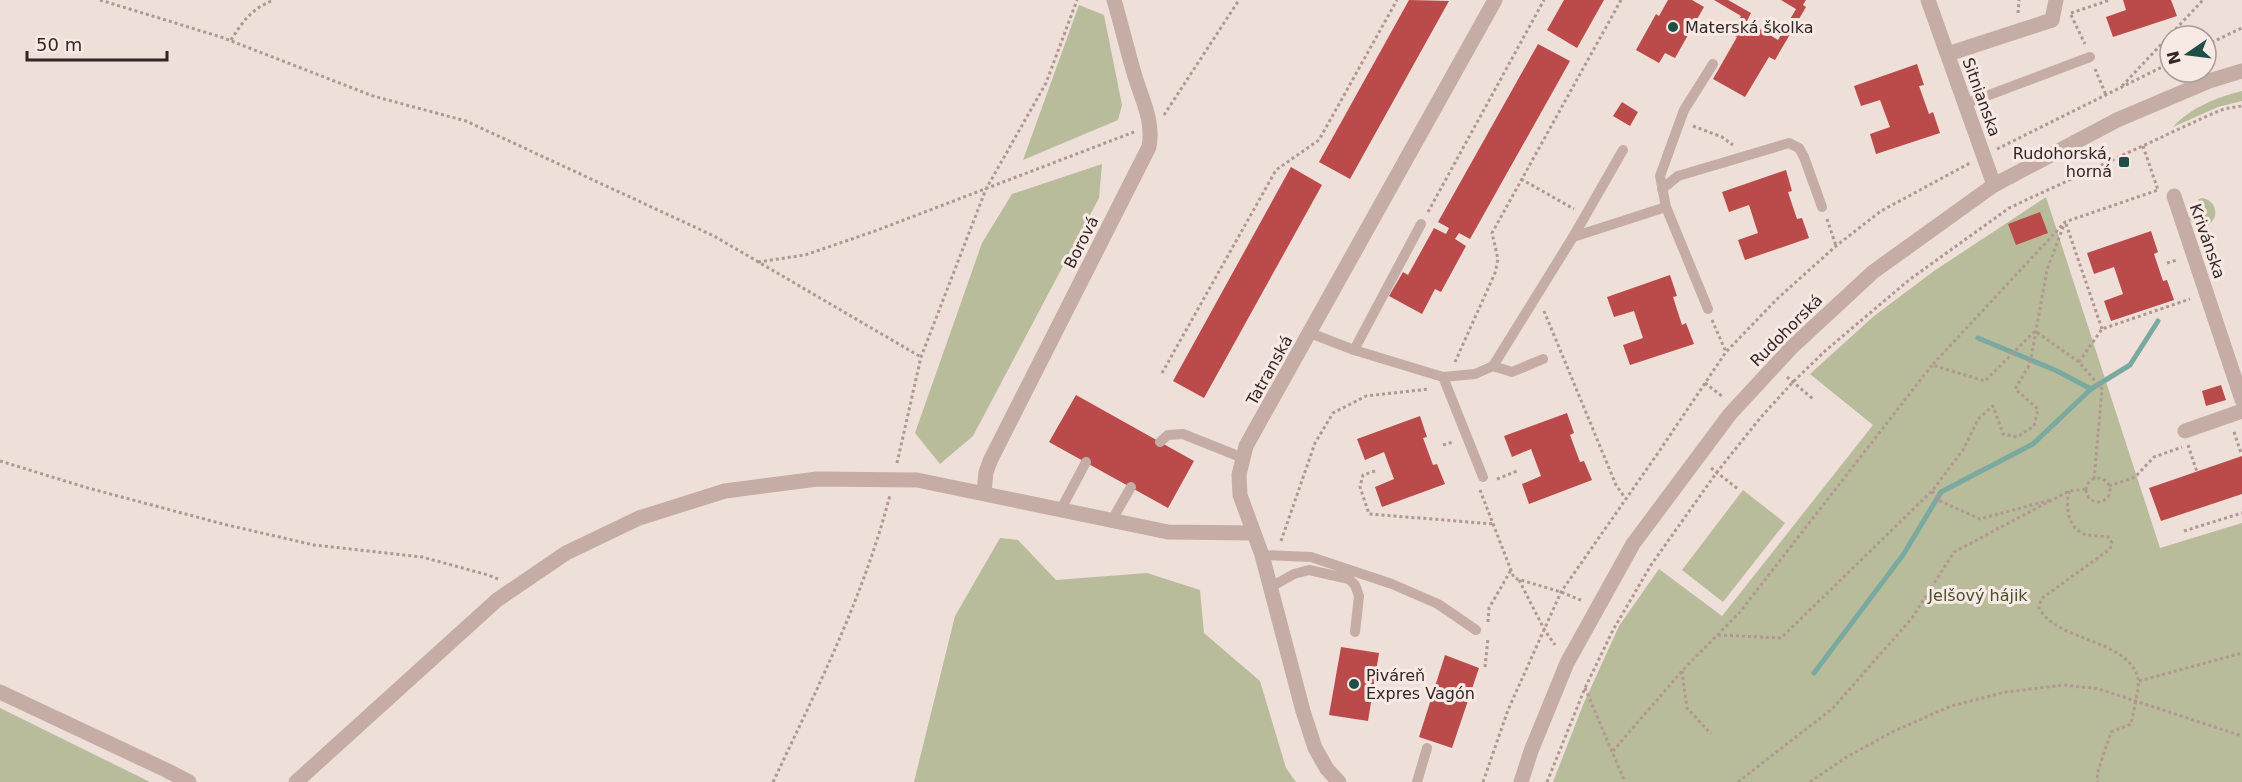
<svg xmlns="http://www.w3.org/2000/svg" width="2242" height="782" viewBox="0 0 2242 782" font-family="'DejaVu Sans',sans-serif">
	<rect width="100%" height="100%" fill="#eedfd9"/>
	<path fill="#b8bc9a" d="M1079,5L1104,15L1122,105L1118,120L1023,160Z
		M2242,91V101L2218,107L2173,127C2190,108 2217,97 2242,91Z
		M1102,164L1099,198L973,436L940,464L915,433L982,243L1012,194Z
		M2046,197L2160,548L2242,523V782H1553L1583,705L1619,626L1659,569L1722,616L1873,425L1810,374L1874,316L1934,271Z
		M2203,198C2222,203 2218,228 2198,227L2188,218L2202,213L2198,199Z
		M1743,490L1785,523L1723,602L1682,570Z
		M1000,538L1018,540L1056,580L1147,573L1200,590L1204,633L1260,681L1286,768L1296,782H914L955,616Z
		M0,708L150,782H0Z"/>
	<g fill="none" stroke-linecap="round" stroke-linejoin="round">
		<path stroke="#7aa9a0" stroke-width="5" d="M1978,338L2057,371L2091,389L2130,365L2158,321
			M1814,673L1903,555L1941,492L2033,444L2091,389"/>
	</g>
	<path fill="#bb4b4a" d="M1409,0L1449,1L1350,179L1319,162Z
		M1564,0H1604L1577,48L1547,30Z
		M1668,0H1692L1704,7L1675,58L1665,53L1659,63L1636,50L1656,14L1659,16Z
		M1714,0H1728L1751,13L1747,21L1778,40L1796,9L1781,0H1806L1803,5L1806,7L1775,60L1769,57L1745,97L1713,79L1737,37L1731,34L1741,16Z
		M2123,0H2171L2177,16L2113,37L2106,17L2126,10Z
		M1538,44L1570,61L1470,239L1459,233L1455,239L1466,246L1441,292L1435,289L1422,314L1389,296L1403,272L1408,275L1434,228L1446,234L1449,228L1438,222Z
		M1917,64L1924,85L1919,86L1929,114L1933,112L1940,133L1876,154L1870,134L1890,127L1880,100L1861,106L1854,86Z
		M1622,102L1638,112L1630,126L1613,116Z
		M1291,167L1322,185L1204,398L1173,381Z
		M1786,170L1792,191L1788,192L1797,219L1802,218L1809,238L1745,260L1738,240L1758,233L1749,205L1729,212L1722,192Z
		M2040,212L2048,233L2016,245L2008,224Z
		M2151,231L2158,252L2154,254L2163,281L2167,280L2174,300L2111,321L2104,301L2123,294L2114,267L2094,274L2087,253Z
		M1670,275L1677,296L1673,297L1682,325L1686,323L1694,344L1630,365L1623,345L1643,338L1634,311L1614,317L1607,297Z
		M2221,385L2226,400L2206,406L2202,391Z
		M1076,395L1194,461L1168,508L1049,442Z
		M1567,413L1574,433L1570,435L1580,462L1584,461L1592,480L1529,504L1522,484L1541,476L1531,449L1512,457L1504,436Z
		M1420,416L1427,437L1423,438L1433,465L1437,464L1445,484L1382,507L1375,487L1394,479L1384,452L1365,460L1357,439Z
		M2242,456V494L2161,521L2149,488Z
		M1341,647L1379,653L1368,721L1329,715Z
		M1445,655L1479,668L1452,748L1419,737Z"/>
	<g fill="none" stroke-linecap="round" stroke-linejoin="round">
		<path stroke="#b19790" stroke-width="3" stroke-dasharray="3 3" stroke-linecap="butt" d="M100,0L221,37L373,96L466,121L714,236L921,357
			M2018,13L2019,0
			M2071,13L2110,0
			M2071,15L2085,44
			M231,40C244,20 251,9 274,0
			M2206,45L2242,28
			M2095,69L2106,95
			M2122,86L2203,0
			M1164,115L1239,0
			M1693,126L1722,137L1733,145
			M2143,146L2158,190
			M1997,149L2170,63
			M1521,179L1574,209
			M1428,212L1544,0
			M1827,219L1836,246
			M2066,224L2102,329
			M758,262L805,255L875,231L1134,132
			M2167,263L2177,260
			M1544,311L1616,485L1626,499
			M1712,320L1726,352
			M1455,362L1495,273L1498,259L1492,233L1621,0
			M2079,362L2102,329L2190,299
			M1933,364L2065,222L2158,190
			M1162,373L1276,170L1319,140L1397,0
			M1787,377L1813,399
			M1705,383L1723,397
			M2234,432L2241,453
			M1443,445L1453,442
			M2188,445L2197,472
			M0,461L88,488L223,524L314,545L422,557L488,575L498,579
			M897,463L921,357L986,189L1046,83L1077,0
			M1711,468L1738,489
			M1375,471L1363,475L1360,487L1369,514L1494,524
			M2086 490a12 12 0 1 1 24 0a12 12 0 1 1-24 0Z
			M1497,479L1517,471
			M2109,486L2135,477L2154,457L2182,447
			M1480,490L1514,578L1561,592L1583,601
			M1932,491L1940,501L1980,519L2050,500
			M2069,491C2066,506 2067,527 2084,534C2091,536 2101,536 2108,537L2112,543L2110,549L2041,599L2039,608C2057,642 2127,638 2138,678C2140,687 2133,713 2131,724L2111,732L2097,774L2098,782
			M2184,531L2242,513
			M1281,541L1315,443L1333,413L1366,396L1429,389
			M1519,580L1544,629L1555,645
			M1488,622L1489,608L1511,570
			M1718,635L1781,638L1932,491L1963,450L1978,419L1993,406L2003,434L2017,437L2034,426L2038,409L2015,389L2030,364L2047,270L2065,222
			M1485,667L1488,638
			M1682,671L1687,708L1711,734
			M2139,681L2242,653
			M1585,688L1625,782
			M1613,751L1682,671L1740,612L1932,365L1985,381L2035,331L2079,362L2102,389L2094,480
			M773,782C817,689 864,596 890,495
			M1483,782L1508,710L1561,592L1658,453L1726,352L1777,299L1836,246L1881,211L1970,163
			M1547,782L1585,688L1613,630L1651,565L1717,472L1761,417L1793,382L1825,351L1909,280L2009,208L2207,116L2224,109L2242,106
			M1738,782L1833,708L1912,618L1954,552L2069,491L2086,489
			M1810,782L1845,758L1892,732L1951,706L2006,692L2064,685L2099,689L2242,736"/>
		<path stroke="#c5ada6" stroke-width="10" d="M1965,104L2090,57
			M1662,189L1678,176L1789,143L1799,148L1804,157L1822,207
			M1666,207L1660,176L1684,110L1713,64
			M1573,237L1666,207L1708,309
			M1310,333L1354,350L1443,377L1483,477
			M1354,350L1421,224
			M1493,366L1512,372L1543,359
			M1443,377L1475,374L1493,366L1573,237L1623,150
			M1160,442L1168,435L1183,434L1243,458
			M1061,509L1086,462
			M1112,520L1131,487
			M1262,555L1311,557L1392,584L1438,604L1476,630
			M1271,587L1294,574L1309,570L1349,579L1355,585L1359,596L1355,632
			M1417,782L1427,748"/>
		<path stroke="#c5ada6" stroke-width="15" d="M1928,0L1994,185
			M1948,54L2052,20L2056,0
			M2174,196L2242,400
			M2185,431L2242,411
			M984,492L986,472L991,459L1149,147C1154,120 1141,98 1134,73C1127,49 1121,24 1114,0
			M296,782L497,600L566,553L639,518L725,491L817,479L917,480L1168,532L1254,533"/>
		<path stroke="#c5ada6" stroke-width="15" d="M0,692L166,770L189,782
			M1339,782L1327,769L1315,748L1303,711L1262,555L1240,495L1239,475L1246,446L1495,0
			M1521,782L1531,751L1567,663L1633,544L1730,414L1792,347L1873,272L1994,185L2117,120L2209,81L2242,71"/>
	</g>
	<g fill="#204f47" stroke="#f7eae4" stroke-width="2">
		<circle cx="1673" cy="27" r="6"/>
		<rect x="2118" y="156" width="12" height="12" rx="3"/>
		<circle cx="1354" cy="684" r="6"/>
	</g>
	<g text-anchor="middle" stroke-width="6" stroke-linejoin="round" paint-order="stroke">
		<g font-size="16" fill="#322726" stroke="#f7eae4" text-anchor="start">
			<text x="1685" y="33">Materská školka</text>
			<text x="2112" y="159" text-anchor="end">Rudohorská,<tspan x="2112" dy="18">horná</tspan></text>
			<text x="1366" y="681">Piváreň<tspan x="1366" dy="18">Expres Vagón</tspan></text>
		</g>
		<g font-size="16" fill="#322726" stroke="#f7eae4">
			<text transform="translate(1982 97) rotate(70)" y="6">Sitnianska</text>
			<text transform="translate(2208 241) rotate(71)" y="6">Krivánska</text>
			<text transform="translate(1081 242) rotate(-63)" y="6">Borová</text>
			<text transform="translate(1786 330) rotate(-45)" y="6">Rudohorská</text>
			<text transform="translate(1269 370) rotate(-61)" y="6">Tatranská</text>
		</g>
		<g font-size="16" fill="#494e2c" stroke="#f7eae4">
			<text x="1978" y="601">Jelšový hájik</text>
		</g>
	</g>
	<g transform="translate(2188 54) rotate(256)"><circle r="28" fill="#f7eae4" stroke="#a89c98" stroke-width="1.5"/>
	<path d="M0-4.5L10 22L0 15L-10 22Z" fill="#204f47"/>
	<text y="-9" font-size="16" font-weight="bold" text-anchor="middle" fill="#322726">N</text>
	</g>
	<path d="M27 51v9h140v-9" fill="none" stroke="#322726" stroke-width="3"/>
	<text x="36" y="51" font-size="18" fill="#322726" stroke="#f7eae4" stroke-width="4.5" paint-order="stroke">50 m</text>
</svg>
